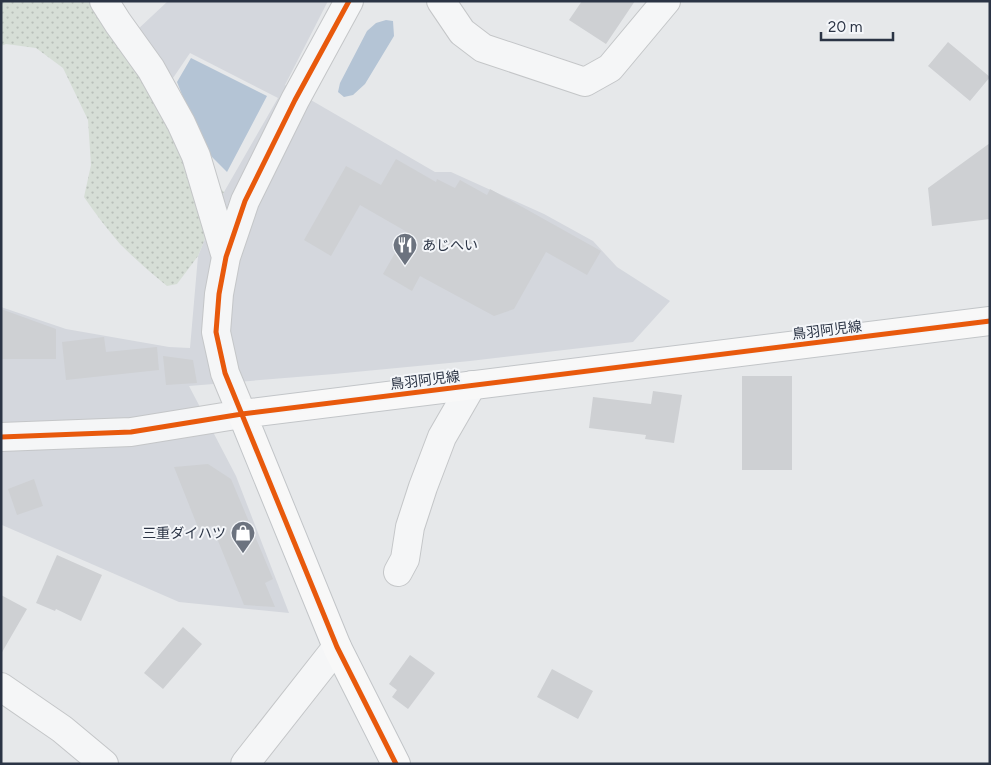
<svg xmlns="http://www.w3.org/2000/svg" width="991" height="765" viewBox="0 0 991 765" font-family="Figtree,'Noto Sans JP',sans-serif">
	<defs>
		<pattern id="grass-dots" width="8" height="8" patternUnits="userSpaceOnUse" patternTransform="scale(1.25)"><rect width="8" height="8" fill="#d6ded6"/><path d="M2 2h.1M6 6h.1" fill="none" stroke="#b8bfb9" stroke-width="1.8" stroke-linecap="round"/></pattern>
	</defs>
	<rect width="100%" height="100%" fill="#e6e8ea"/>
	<path fill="#d4d7dd" d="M168,1H328L285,85L435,172H451L544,214L593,241L617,267L670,301L633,342L470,361L334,374L189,386L236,476L289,613L179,602L2,525L1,527V307L66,329L169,347L190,348L198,256L224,192L278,98L190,53L171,81L136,31Z"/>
	<path fill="url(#grass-dots)" d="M1,1H98L201,169L224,192L198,256L177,284L167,286C151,273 135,259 120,244C107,229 95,213 84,197L91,165L88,120L63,68L36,48L6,44L1,46Z"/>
	<path fill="#b4c4d5" d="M386,20L393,21L394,36L365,84L353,95L344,97L338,92L340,83L367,31L376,23Z
		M191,58L267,96L227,172L203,148L177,82Z"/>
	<path fill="#ced0d3" d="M582,1H635L606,44L569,20Z
		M948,42L990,77L970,101L928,66Z
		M990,143V219L932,226L928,188Z
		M396,159L436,182L437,179L455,188L460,180L487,195L490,189L601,251L587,275L546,252L514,309L494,316L420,276L412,291L383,274L407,232L360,205L331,256L304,240L346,166L381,185Z
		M1,309L56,329V359H1Z
		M104,337L106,352L157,347L159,370L66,380L62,342Z
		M163,356L193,360L197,383L166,385Z
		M742,376H792V470H742Z
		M653,391L682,395L674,443L645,439L646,435L589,428L593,397L651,404Z
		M208,464L231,479L273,579L265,583L275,607L244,605L212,526L199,530L174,467Z
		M34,479L43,506L17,515L8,489Z
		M57,555L102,575L81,621L56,609L55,611L36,603Z
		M1,595L27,609L1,654Z
		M183,627L202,644L163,689L144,673Z
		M410,655L435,673L408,709L392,697L397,690L389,684Z
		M552,669L593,691L578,719L537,697Z"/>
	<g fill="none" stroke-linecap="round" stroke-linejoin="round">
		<defs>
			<path id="minor" d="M104,1L118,23L151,69L181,123L196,156L226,257
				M441,1L462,32L483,48L585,82L610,68L666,1
				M1,437L131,432L242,414L225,373L216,332L219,294L226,257L245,201L295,100L349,1
				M398,572L405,559L410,527L423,487L442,437L472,385
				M1,687L62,729L104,764
				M245,764L337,647"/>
			<path id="major" d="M396,764L337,647L242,414L990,321"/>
		</defs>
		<use href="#minor" stroke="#c4c6c8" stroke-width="30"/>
		<use href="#major" stroke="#c2c5c8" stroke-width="30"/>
		<use href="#minor" stroke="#f5f6f7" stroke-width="28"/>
		<use href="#major" stroke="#f8f8f8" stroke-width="28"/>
		<defs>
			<path id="cycleway" d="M349,1L295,100L245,201L226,257L219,294L216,332L225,373L337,647L396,764
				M1,437L131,432L242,414L990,321"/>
		</defs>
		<use href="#cycleway" stroke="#f4f6f9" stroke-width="8"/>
		<use href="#cycleway" stroke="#e8590c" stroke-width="5"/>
	</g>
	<defs>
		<symbol id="restaurant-pin" viewBox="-11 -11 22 30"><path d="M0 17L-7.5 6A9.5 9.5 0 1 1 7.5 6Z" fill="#6c737f" stroke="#f4f6f9"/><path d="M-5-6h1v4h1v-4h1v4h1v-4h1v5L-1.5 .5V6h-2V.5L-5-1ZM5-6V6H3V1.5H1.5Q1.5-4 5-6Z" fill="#fff"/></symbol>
		<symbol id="shop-pin" viewBox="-11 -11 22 30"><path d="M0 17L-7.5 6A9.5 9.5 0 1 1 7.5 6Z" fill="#6c737f" stroke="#f4f6f9"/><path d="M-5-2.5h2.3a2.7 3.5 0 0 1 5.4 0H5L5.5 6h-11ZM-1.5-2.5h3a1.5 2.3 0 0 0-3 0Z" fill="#fff"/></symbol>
	</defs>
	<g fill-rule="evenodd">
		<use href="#restaurant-pin" x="391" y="231" width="28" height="38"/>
		<use href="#shop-pin" x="229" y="519" width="28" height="38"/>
	</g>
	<g text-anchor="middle" stroke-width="4" stroke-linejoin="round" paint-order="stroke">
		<g font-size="14" fill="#2b3445" stroke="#f4f6f9" text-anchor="start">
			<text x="422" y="250">あじへい</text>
			<text x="226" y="538" text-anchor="end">三重ダイハツ</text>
		</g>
		<g font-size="14" fill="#2b3445" stroke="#f4f6f9">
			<text transform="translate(827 330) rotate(-7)" y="5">鳥羽阿児線</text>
			<text transform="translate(425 380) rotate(-7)" y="5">鳥羽阿児線</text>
		</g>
	</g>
	<rect width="991" height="765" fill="none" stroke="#2b3445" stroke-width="5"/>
	<path d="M821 32v8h72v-8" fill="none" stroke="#2b3445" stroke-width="2.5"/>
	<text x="828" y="32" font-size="15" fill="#2b3445" stroke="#f4f6f9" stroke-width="4" paint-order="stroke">20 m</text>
</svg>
